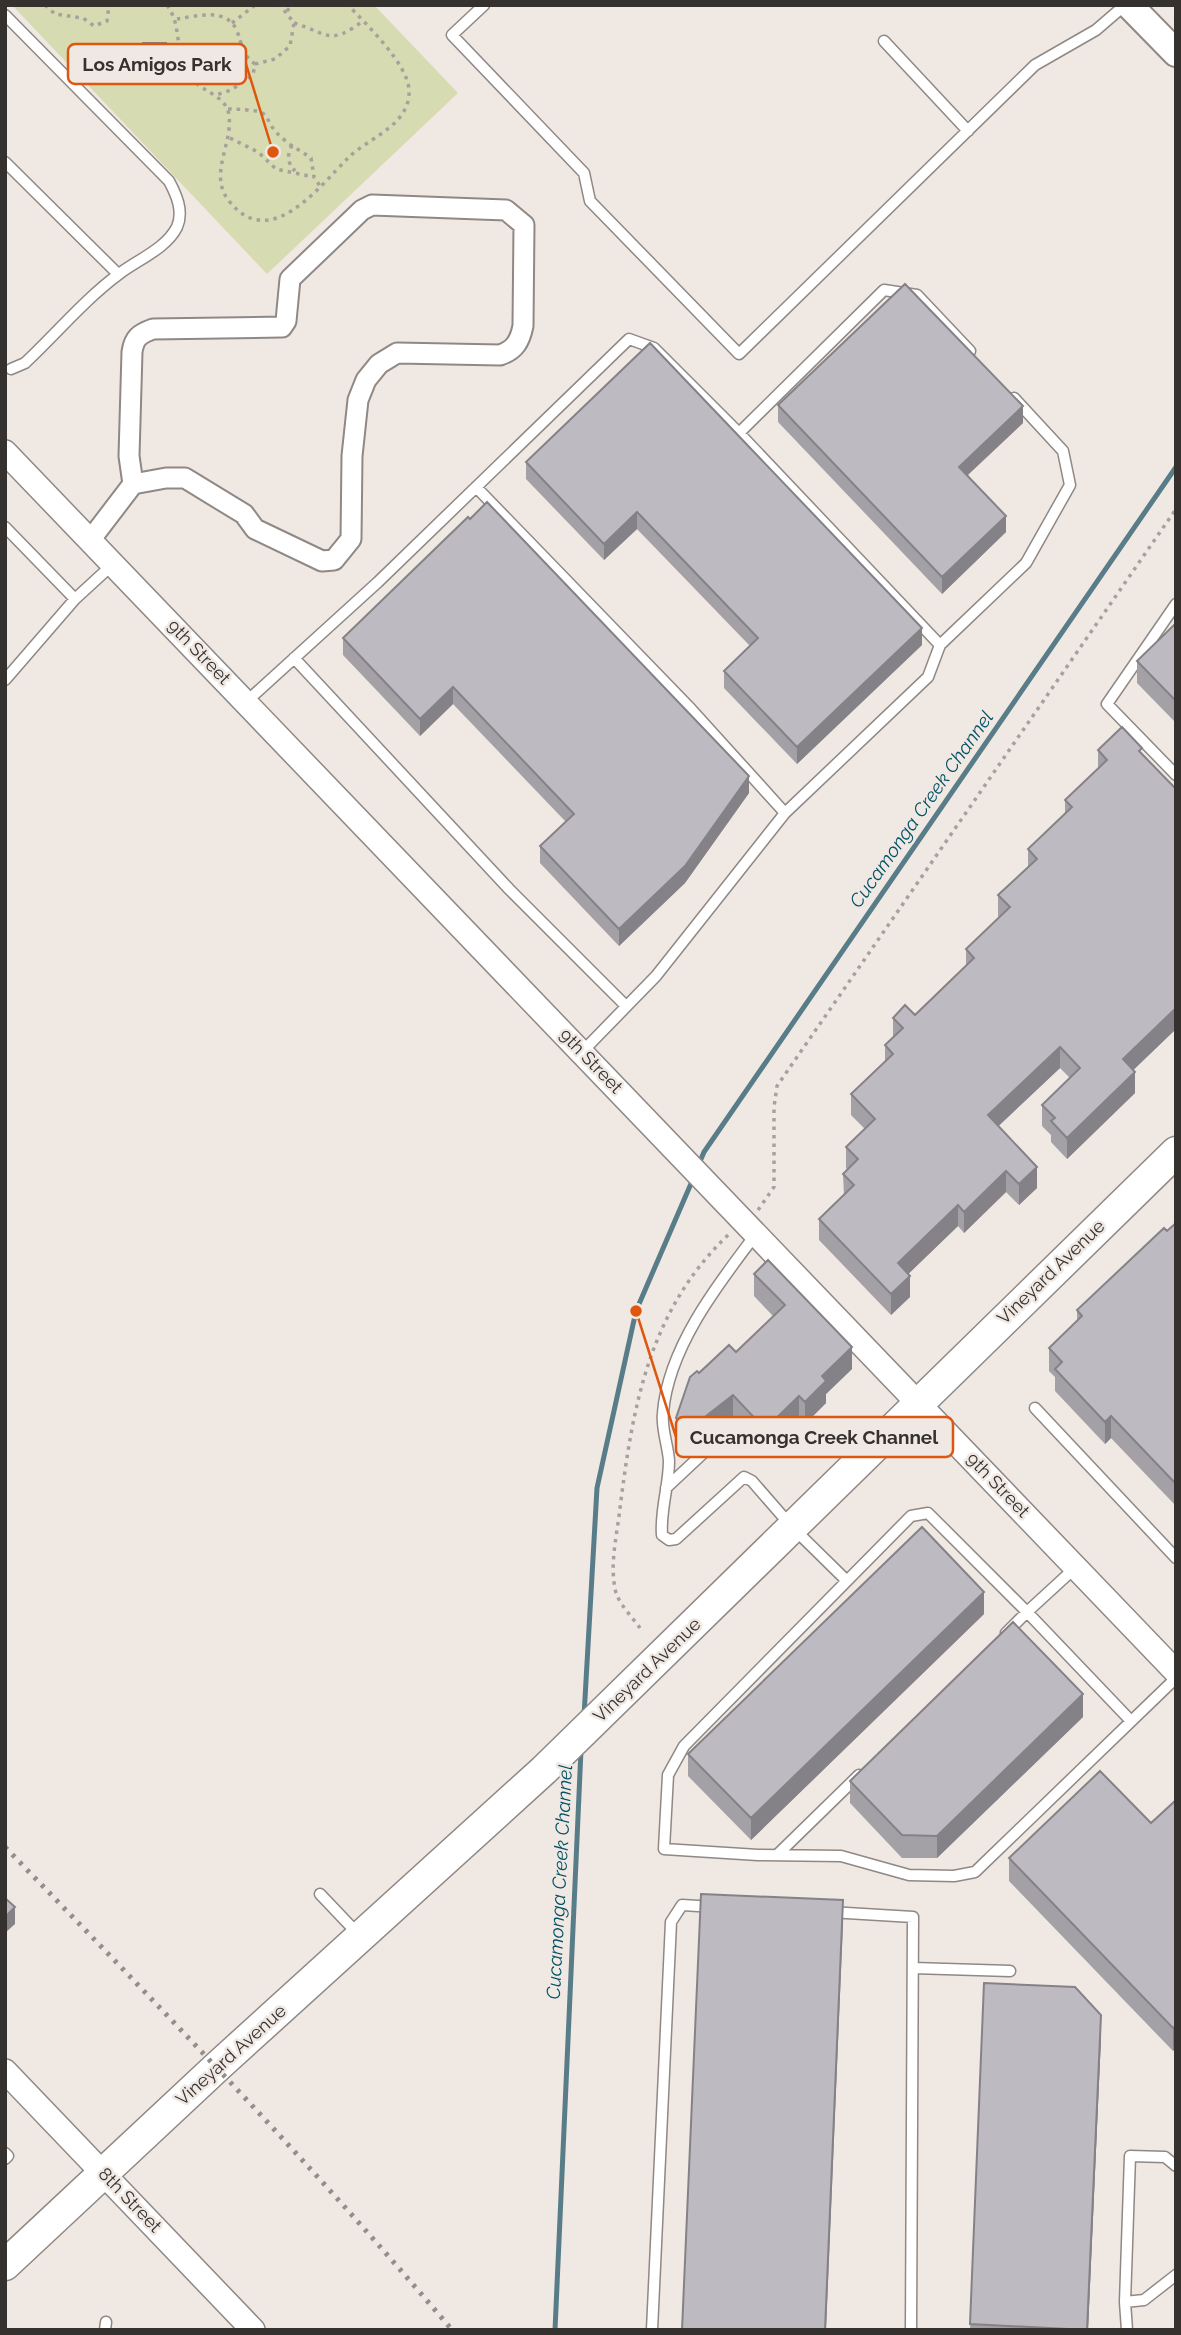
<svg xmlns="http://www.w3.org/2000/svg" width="1181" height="2335" viewBox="0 0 1181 2335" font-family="Raleway,sans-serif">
	<rect width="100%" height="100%" fill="#f0e8e3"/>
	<path fill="#d6dbb1" d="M12,5H374L458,93L267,274Z"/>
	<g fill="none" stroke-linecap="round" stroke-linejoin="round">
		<path stroke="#587d89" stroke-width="5" d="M698,1166L704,1152L1176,467
			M584,1716L597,1488L636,1311L693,1179
			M555,2330L581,1750"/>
		<defs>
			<path id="service" d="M484,5L452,35L584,173L590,201L739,354L1035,65L1096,30L1125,5
				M5,15L169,181C176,194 184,211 177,227C166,249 137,260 119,274C85,299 56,334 25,363L11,369
				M884,41L968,131
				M5,162L118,274
				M476,487L691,709L785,813
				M5,527L75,599
				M1176,604L1107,704L1176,775
				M940,645L739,433L884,290L917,295L970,351
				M294,658L509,889L626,1006
				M5,680L75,599L112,565
				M246,702L378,582L629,339L654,348L739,433
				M582,1052L656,976L785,813L928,677L940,645L1026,563L1070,485L1063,451L1014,398
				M756,1234C718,1284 668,1348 663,1413C661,1428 668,1445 669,1461C669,1486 660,1510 662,1535L669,1540L676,1539L744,1477L752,1481L792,1527L847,1581
				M1035,1408L1176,1558
				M666,1488L729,1429
				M1076,1567L1027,1612L928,1513L911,1516L684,1746L668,1775L664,1849L758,1855L841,1856L909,1875L954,1876L975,1872L1176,1678
				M1006,1633L1027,1612L1131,1721
				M777,1855L859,1775
				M320,1894L358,1934
				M830,1912L913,1917L911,2330
				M913,1968L1010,1971
				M5,2153L8,2156L5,2159
				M1125,2302L1144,2300L1176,2275
				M105,2330L106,2322
				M652,2330L671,1922L682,1905L714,1907
				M1127,2330L1125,2302L1130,2156L1165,2157L1176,2166"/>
			<path id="minor" d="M91,539L133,484L166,478H185L244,514L255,529L322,561L334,560L351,539L352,456L358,400L366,380L379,364L397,353L500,355C515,350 520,341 523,326L524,225L506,210L372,205L362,210L290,279L286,321L282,327L153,329C139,334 134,338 132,352L129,456L133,484"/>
			<path id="tertiary" d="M5,452L1176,1672
				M5,2071L253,2330"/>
			<path id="secondary" d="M1129,5L1176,53"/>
			<path id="primary" d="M5,2265L218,2066L544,1770L1176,1152"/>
		</defs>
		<use href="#service" stroke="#8f8884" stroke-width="13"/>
		<use href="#minor" stroke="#8f8884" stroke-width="23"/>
		<use href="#tertiary" stroke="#8f8884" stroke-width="26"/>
		<use href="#secondary" stroke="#8f8884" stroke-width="30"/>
		<use href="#primary" stroke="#8f8884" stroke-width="33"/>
		<path stroke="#a7a19d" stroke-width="3.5" stroke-dasharray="3.5 5" stroke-linecap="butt" d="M45,5L55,14L83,18L94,26L107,21L109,5
			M167,5C184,29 172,53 192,79C202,92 226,95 229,115C233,144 208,175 229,201C270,253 319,187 348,158C368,138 411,125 409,90C408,64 366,24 348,5
			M287,11L292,5
			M177,19C197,16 227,7 237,31C243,46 241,54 255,64L253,75L231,90L216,95
			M232,23L255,5
			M294,23C329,34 329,46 363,21
			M255,64L275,59L290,46L294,23L280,5
			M228,109C284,110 254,117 287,142C294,148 303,152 311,158L314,177L320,186
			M230,138L258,152L276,169L314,177
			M292,145C287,156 287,162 295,171
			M758,1210L774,1187V1107L777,1086L1176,509
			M640,1628C633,1618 620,1605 616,1593C609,1566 617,1535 620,1508C633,1405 649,1311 728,1235"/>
		<use href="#service" stroke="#fff" stroke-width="10"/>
		<use href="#minor" stroke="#fff" stroke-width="19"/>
		<use href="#tertiary" stroke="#fff" stroke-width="23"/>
		<use href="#secondary" stroke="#fff" stroke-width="26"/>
		<use href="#primary" stroke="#fff" stroke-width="30"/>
		<path stroke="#938e8a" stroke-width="5" stroke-dasharray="3.5 7" stroke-linecap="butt" d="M5,1847C158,2005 310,2162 452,2330"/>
	</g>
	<path fill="#a3a0a6" d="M143,43H166V77H143Z
		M650,343L922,645L797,764L724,688V671L750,646L637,529L604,560L526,479V462Z
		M778,405L1023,423L968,475L1006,532L942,594L778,422Z
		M1176,623V723L1137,683V661Z
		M343,638L749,793L685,883L619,946L540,863V846L566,822L453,704L420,736L343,655Z
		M1098,750L1142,754L1176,1029L1133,1070L1135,1093L1067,1159L1051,1142V1135L1042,1126V1105L1070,1078L1060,1068L998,1126L1037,1188L1019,1205L1006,1192L964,1233L958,1226L908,1274L910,1297L891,1315L819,1240V1219L844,1196L843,1174L847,1169L846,1168V1147L865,1129L851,1115V1094L885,1062V1045L893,1038V1018L915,1015L966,966V949L999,917L998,916V895L1028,867V849L1065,814V800L1098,768Z
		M1176,1223V1506L1111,1438L1105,1444L1055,1391V1377L1049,1371V1348L1077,1321V1310Z
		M754,1274L852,1369L826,1394V1403L805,1424L799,1418L765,1451L733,1418L688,1452L676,1440V1418L699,1373L736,1352L773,1316L754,1296Z
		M984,1614L751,1840L688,1776V1754Z
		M1083,1717L937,1858H902L850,1803V1781Z
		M1176,1802L1173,2051L1009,1881V1858L1151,1823Z
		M984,1983L1101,2037L1088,2330H970Z"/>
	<path fill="#858287" d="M1023,406V423L959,483V467Z
		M637,512V529L604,560V544Z
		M1006,516V532L942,594V577Z
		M922,628V645L797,764V747Z
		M453,687V704L420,736V719Z
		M749,776V793L685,883L619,946V929Z
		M1176,1008V1029L1123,1080V1059Z
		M1060,1047V1068L988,1136V1115Z
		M1135,1072V1093L1067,1159V1138Z
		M1037,1167V1188L1019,1205V1184Z
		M1006,1171V1192L964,1233V1212Z
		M958,1205V1226L898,1284V1263Z
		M910,1276V1297L891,1315V1294Z
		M852,1347V1369L826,1394V1403L805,1424V1402L822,1376Z
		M733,1395V1418L688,1452V1430Z
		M799,1396V1418L765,1451V1429Z
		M1111,1416V1438L1105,1444V1422Z
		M984,1592V1614L751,1840V1818Z
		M1083,1694V1717L937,1858V1836Z
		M843,1900V1922L826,2330H825Z
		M15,1907V1924L5,1933V1917Z
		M1101,2015V2037L1088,2330H1087Z
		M1176,2026V2048L1173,2051V2028Z"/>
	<path fill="#bebac1" stroke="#858287" stroke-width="2" d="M143,43H166V66H143Z
		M905,284L1023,406L959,467L1006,516L942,577L778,405Z
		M650,343L922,628L797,747L724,671L758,638L637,512L604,544L526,462Z
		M487,502L749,776L685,866L619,929L540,846L574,814L453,687L420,719L343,638L468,517L470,519Z
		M1176,623V701L1137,661Z
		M1122,727L1142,748L1139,751L1176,789V1008L1123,1059L1135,1072L1067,1138L1051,1121L1055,1118L1042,1105L1080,1068L1060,1047L988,1115L1037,1167L1019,1184L1006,1171L964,1212L958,1205L898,1263L910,1276L891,1294L819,1219L854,1185L843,1174L858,1159L846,1147L875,1119L851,1094L893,1054L885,1045L903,1028L893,1018L905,1005L915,1015L974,958L966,949L1010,907L998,895L1037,859L1028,849L1072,807L1065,800L1107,760L1098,750Z
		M1176,1223V1484L1111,1416L1105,1422L1055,1369L1062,1362L1049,1348L1082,1316L1077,1310L1164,1228L1167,1231Z
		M768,1260L852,1347L822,1376L826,1381L805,1402L799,1396L765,1429L733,1395L688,1430L676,1418L690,1377L697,1371L699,1373L729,1345L736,1352L785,1305L754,1274Z
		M922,1527L984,1592L751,1818L688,1754Z
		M1013,1622L1083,1694L937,1836L902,1835L850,1781Z
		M1100,1771L1151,1823L1175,1801L1176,1802V2026L1173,2028L1009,1858Z
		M701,1894L843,1900L825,2330H682Z
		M5,1898L15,1907L5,1917Z
		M984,1983L1075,1987L1101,2015L1087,2330L970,2324Z"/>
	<g text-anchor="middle" stroke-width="5" stroke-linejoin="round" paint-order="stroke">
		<g font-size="18" fill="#34312f" stroke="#f0e8e3">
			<text transform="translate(199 652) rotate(46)" y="6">9th Street</text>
			<text transform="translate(591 1061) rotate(46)" y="6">9th Street</text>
			<text transform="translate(1051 1272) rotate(-44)" y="6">Vineyard Avenue</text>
			<text transform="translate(998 1485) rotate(46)" y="6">9th Street</text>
			<text transform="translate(647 1670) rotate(-44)" y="6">Vineyard Avenue</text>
			<text transform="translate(231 2055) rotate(-42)" y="6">Vineyard Avenue</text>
			<text transform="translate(130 2200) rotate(46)" y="6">8th Street</text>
		</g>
		<g font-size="19" font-style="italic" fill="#025165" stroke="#f0e8e3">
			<text transform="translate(921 809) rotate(-55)" y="7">Cucamonga Creek Channel</text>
			<text transform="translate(559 1882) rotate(-87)" y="7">Cucamonga Creek Channel</text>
		</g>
	</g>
	<path fill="none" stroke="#df570e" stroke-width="2.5" d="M273 152L246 64M636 1311L676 1437"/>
	<g fill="#df570e" stroke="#f0e8e3" stroke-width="2.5">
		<circle cx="273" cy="152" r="7"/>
		<circle cx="636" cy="1311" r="7"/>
	</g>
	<g fill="#f0e8e3" stroke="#df570e" stroke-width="2.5">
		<rect x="68" y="44" width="178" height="40" rx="7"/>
		<rect x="676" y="1417" width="277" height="40" rx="7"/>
	</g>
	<g font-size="19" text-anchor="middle" font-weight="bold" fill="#34312f">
		<text x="157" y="71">Los Amigos Park</text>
		<text x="814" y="1444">Cucamonga Creek Channel</text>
	</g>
	<rect width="1181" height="2335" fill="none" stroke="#34312f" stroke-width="14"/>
</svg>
